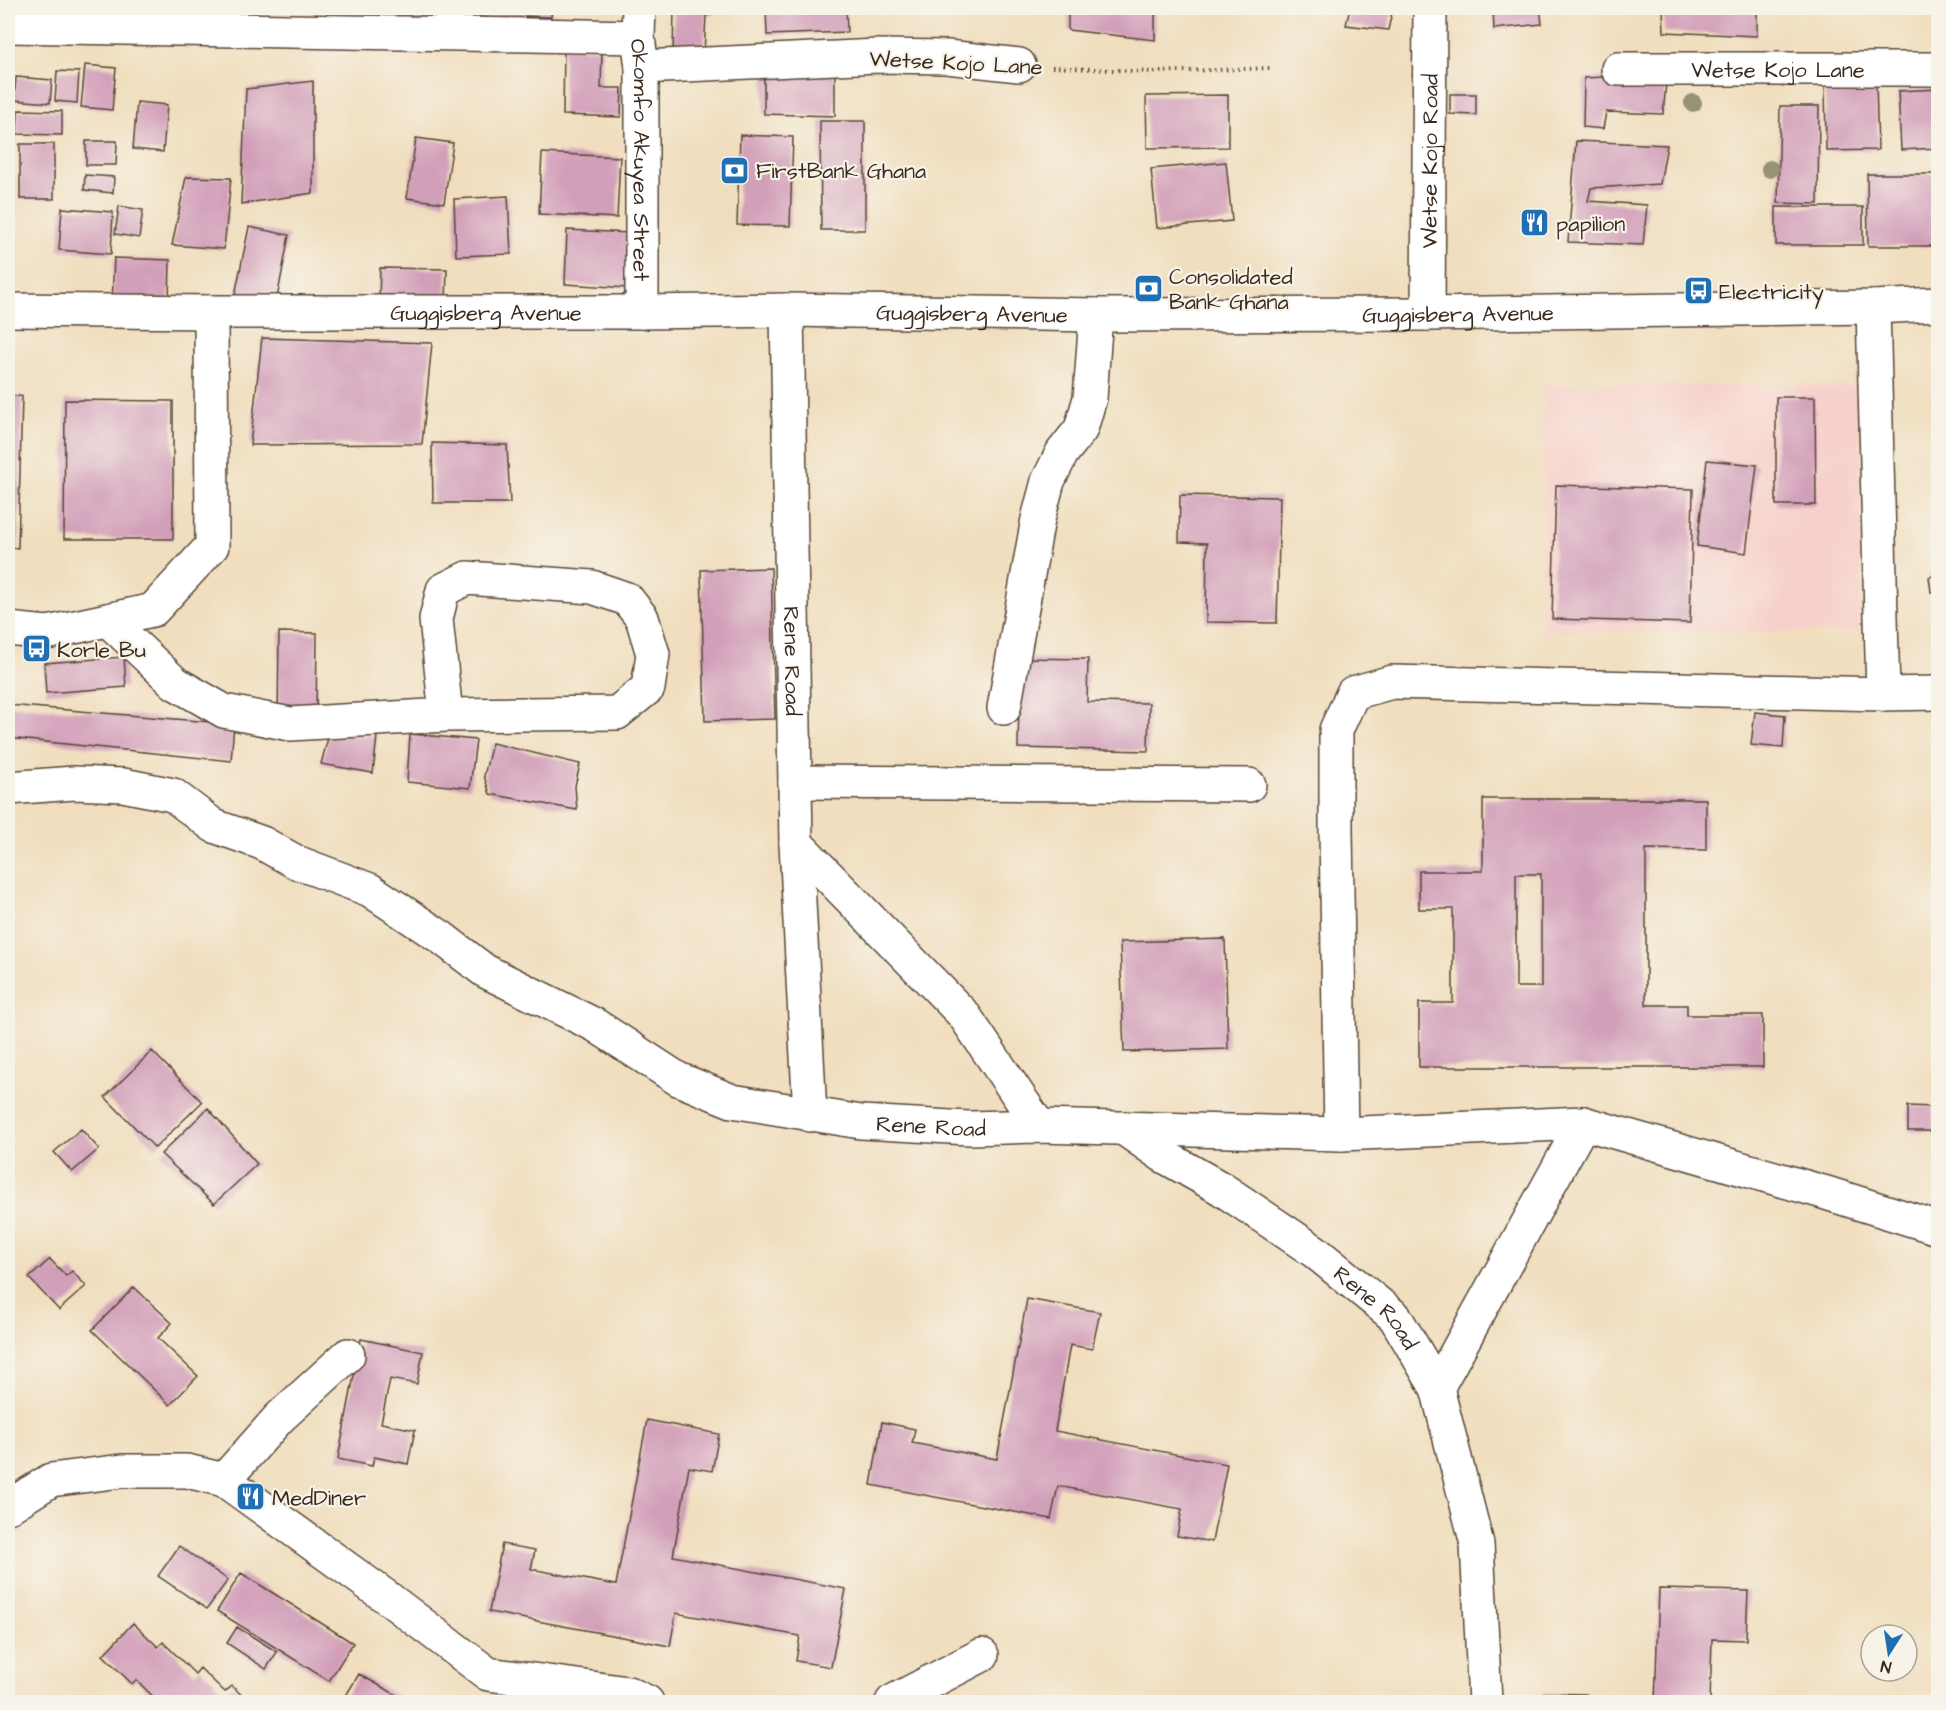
<svg xmlns="http://www.w3.org/2000/svg" width="1946" height="1710" viewBox="0 0 1946 1710" font-family="'Architects Daughter',sans-serif">
	<rect width="100%" height="100%" fill="#f7f3e8"/>
	<filter id="ink" filterUnits="userSpaceOnUse"><feTurbulence type="fractalNoise" baseFrequency=".0167" numOctaves="2"/><feDisplacementMap in="SourceGraphic" scale="12" xChannelSelector="R" yChannelSelector="G"/><feConvolveMatrix kernelMatrix="1 2 1 2 8 2 1 2 1" color-interpolation-filters="sRGB"/></filter>
	<filter id="wash" filterUnits="userSpaceOnUse"><feTurbulence type="fractalNoise" baseFrequency=".008" numOctaves="4" result="noise"/><feDisplacementMap in="SourceGraphic" scale="24" xChannelSelector="R" yChannelSelector="G"/><feGaussianBlur stdDeviation="1.35" result="paint"/><feColorMatrix in="noise" values="0 0 0 0 0 0 0 0 0 0 0 0 0 0 0 0 0 1.4 0 .05"/><feComposite in="paint" operator="in"/></filter>
	<g filter="url(#wash)">
		<rect width="100%" height="100%" fill="#f0debe"/>
		<path fill="#f7d0cb" d="M1543,385L1861,386L1860,632L1543,631Z"/>
		<g id="blocks">
			<path fill="#d29fb9" fill-rule="evenodd" d="M387,8H449V27L396,28L395,16H387Z
				M461,8H552L551,17L525,16V33L494,31V18L461,15Z
				M674,8H712V15H706L704,55L673,54Z
				M766,8H846L847,32L767,35Z
				M1068,8H1155V40L1068,30Z
				M1350,8H1393L1388,30L1346,25Z
				M1493,8H1540L1542,24L1494,29Z
				M1663,8H1757V36L1664,32Z
				M564,48L602,49L601,88H622L621,117L563,115Z
				M85,65L116,68L112,110L81,107Z
				M764,69L835,70V116L764,114Z
				M57,71L79,72L77,103L55,101Z
				M1667,74L1663,114L1606,112L1603,129L1583,127L1584,78Z
				M16,77L52,80L50,103L14,100Z
				M313,81V193L241,204L246,89Z
				M1825,82H1876L1878,150L1826,151Z
				M1938,89V148L1901,150L1898,91Z
				M1450,94H1476V115L1450,114Z
				M1228,95V147L1147,148L1146,96Z
				M137,102L167,105L163,152L133,149Z
				M1780,106H1819L1818,204L1778,203Z
				M18,110L62,111V135L17,134Z
				M820,121H865V230H821Z
				M740,135L793,137L790,226L737,225Z
				M416,138L453,143L444,203L407,198Z
				M86,141H117L116,165H86Z
				M1576,141L1667,145L1660,184L1591,188L1588,201L1647,205L1643,245L1568,242Z
				M20,144H54V199H20Z
				M542,153L620,157L617,218L539,214Z
				M1226,162L1232,221L1157,228L1151,169Z
				M1867,174H1938V246H1868Z
				M85,175L114,177L113,193L84,190Z
				M186,177L231,178L224,249L172,245Z
				M508,196L511,254L456,256L454,199Z
				M119,206L143,210L139,238L115,234Z
				M1776,207H1863V245H1776Z
				M62,208L113,212L111,254L59,250Z
				M249,227L289,235L276,304L235,295Z
				M567,230L630,233L628,288L565,284Z
				M114,258L170,260L169,304L112,302Z
				M380,268L447,269L446,303L379,301Z
				M262,338L432,343L422,444L250,445Z
				M8,396H22L18,548L8,547Z
				M1776,397H1815L1816,505H1776Z
				M65,400L173,401V539H64Z
				M432,443L507,445L510,503H433Z
				M1707,460L1757,465L1746,553L1697,546Z
				M1556,485L1693,489L1690,623L1552,619Z
				M1180,495L1280,497L1277,623L1206,622L1207,543L1179,542Z
				M771,568L775,719L705,721L701,570Z
				M1938,575V591L1931,592L1929,577Z
				M279,632L317,633L316,721H278Z
				M124,657L126,687L46,693L44,663Z
				M1020,658L1088,659L1087,702L1149,703L1148,751L1018,748Z
				M8,705L234,724L231,761L8,738Z
				M1755,712L1785,715L1783,748L1751,745Z
				M329,734L377,736L373,773L321,764Z
				M410,734L476,740L470,788L407,782Z
				M492,743L580,764L575,786L577,810L490,794L484,776Z
				M1483,799H1706V850L1646,849V1005H1687V1015H1763V1067H1419V1003H1453V909H1419V871H1483ZM1516,874H1541V987H1516Z
				M1225,939L1228,1049L1124,1052L1120,942Z
				M152,1051L202,1102L155,1148L105,1097Z
				M1908,1106L1933,1107L1934,1131H1908Z
				M208,1108L257,1164L214,1204L161,1154Z
				M81,1129L99,1149L72,1172L54,1152Z
				M50,1259L66,1276L72,1271L86,1286L59,1310L29,1278Z
				M134,1287L172,1323L158,1338L198,1376L170,1405L92,1330Z
				M1027,1299L1100,1312L1092,1349L1070,1345L1055,1431L1227,1464L1212,1542L1177,1536L1182,1509L1058,1486L1051,1519L871,1485L882,1422L915,1429L912,1443L997,1459Z
				M361,1339L423,1352L417,1384L390,1379L381,1423L415,1430L408,1464L374,1457L372,1466L338,1459Z
				M647,1420L719,1434L712,1471L689,1467L673,1556L846,1589L831,1667L796,1661L800,1636L676,1613L670,1646L489,1612L502,1544L535,1550L531,1569L616,1585Z
				M179,1546L228,1580L207,1609L158,1576Z
				M241,1573L353,1643L329,1681L217,1611Z
				M1659,1589L1748,1591L1746,1640L1712,1639L1710,1702H1655Z
				M133,1623L158,1647L163,1642L195,1674L200,1668L225,1692L232,1686L249,1702H159L136,1680L132,1684L103,1655Z
				M237,1627L277,1652L266,1669L227,1643Z
				M359,1674L409,1702H342Z
				M1543,1693L1586,1694V1702H1543Z"/>
		</g>
	</g>
	<g filter="url(#ink)">
		<use href="#blocks" fill-opacity="0" stroke="#564536" stroke-width="1.5"/>
		<g fill="none" stroke-linecap="round" stroke-linejoin="round">
			<defs>
				<g id="minor">
					<path id="s1" d="M639,8L638,37L642,67V312"/>
					<path d="M8,26L638,37"/>
					<path d="M642,67L878,56L947,57L1019,65"/>
					<path id="s2" d="M1618,69H1938"/>
					<path d="M1873,307L1883,694"/>
					<path id="s3" d="M787,310L796,843L810,1115"/>
					<path id="s4" d="M1428,314L1430,8"/>
					<path d="M108,620L175,683L224,711L290,724L446,715L617,713L648,688L653,654L642,618L627,599L592,587L467,578L443,590L436,619L446,715"/>
					<path d="M8,629L47,633L153,610L212,546L211,312"/>
					<path d="M1004,708L1038,519L1048,481L1062,453L1081,429L1090,398L1096,315"/>
					<path d="M795,782L1249,785"/>
					<path id="s5" d="M8,788L74,783L123,785L173,795L214,826L262,843L296,862L370,890L442,938L485,971L595,1025L678,1079L732,1101L861,1122L969,1128L1039,1126L1341,1134L1583,1123L1823,1192L1938,1228"/>
					<path d="M796,843L964,1015L1039,1126"/>
					<path id="s6" d="M1123,1128L1162,1155L1222,1189L1314,1251L1395,1317L1437,1388L1477,1544L1485,1702"/>
					<path d="M1341,1134L1336,831V730L1353,693L1392,682L1883,694L1938,693"/>
					<path d="M1437,1388L1583,1123"/>
					<path d="M224,1480L279,1418L348,1355"/>
					<path d="M8,1507L51,1480L122,1471H187L224,1480L385,1596L488,1674L628,1693L647,1702"/>
					<path d="M892,1702L982,1655"/>
				</g>
				<g id="major">
					<path id="s7" d="M8,310L211,312H642L787,310L1096,315L1428,314L1873,307L1938,304"/>
				</g>
			</defs>
			<use href="#minor" stroke="#564536" stroke-width="36"/>
			<use href="#major" stroke="#564536" stroke-width="36"/>
			<path stroke="#564536" stroke-width="4" stroke-dasharray="1.5 4.5" stroke-linecap="butt" d="M1052,67L1153,72L1271,68"/>
			<use href="#minor" stroke="#fff" stroke-width="33"/>
			<use href="#major" stroke="#fff" stroke-width="33"/>
		</g>
		<g fill="#999173">
			<circle cx="1693" cy="103" r="9"/>
			<circle cx="1770" cy="169" r="9"/>
		</g>
	</g>
	<defs>
		<symbol id="bank-square" viewBox="-11 -11 22 22"><rect x="-9" y="-9" width="18" height="18" rx="4" fill="#1f6fb2" stroke="#f7f3e8"/><path d="M-6-4H6V4H-6ZM0-2.3a2.3 2.3 0 1 0 0 4.6a2.3 2.3 0 1 0 0-4.6Z" fill="#fff"/></symbol>
		<symbol id="restaurant-square" viewBox="-11 -11 22 22"><rect x="-9" y="-9" width="18" height="18" rx="4" fill="#1f6fb2" stroke="#f7f3e8"/><path d="M-5-6h1v4h1v-4h1v4h1v-4h1v5L-1.5 .5V6h-2V.5L-5-1ZM5-6V6H3V1.5H1.5Q1.5-4 5-6Z" fill="#fff"/></symbol>
		<symbol id="bus-square" viewBox="-11 -11 22 22"><rect x="-9" y="-9" width="18" height="18" rx="4" fill="#1f6fb2" stroke="#f7f3e8"/><path d="M-5-6H5V4H4V6H2V4H-2V6H-4V4H-5ZM-3.5-4V0h7V-4ZM-3.5 1.2v1.5H-2V1.2ZM2 1.2v1.5H3.5V1.2Z" fill="#fff"/></symbol>
	</defs>
	<g fill-rule="evenodd">
		<use href="#bank-square" x="718" y="154" width="33" height="33"/>
		<use href="#restaurant-square" x="1518" y="206" width="33" height="33"/>
		<use href="#bank-square" x="1132" y="272" width="33" height="33"/>
		<use href="#bus-square" x="1682" y="274" width="33" height="33"/>
		<use href="#bus-square" x="20" y="632" width="33" height="33"/>
		<use href="#restaurant-square" x="234" y="1480" width="33" height="33"/>
	</g>
	<g text-anchor="middle" stroke-width="4.5" stroke-linejoin="round" paint-order="stroke">
		<g font-size="22" fill="#3b2a1e" stroke="#f7f3e8">
			<text transform="translate(956 62) rotate(3)" y="8">Wetse Kojo Lane</text>
			<text dy="8" stroke="none"><textPath href="#s2" startOffset="160">Wetse Kojo Lane</textPath></text>
			<text dy="8" stroke="none"><textPath href="#s1" startOffset="152">Okomfo Akuyea Street</textPath></text>
			<text dy="8" stroke="none"><textPath href="#s4" startOffset="153">Wetse Kojo Road</textPath></text>
			<text dy="8" stroke="none"><textPath href="#s7" startOffset="478">Guggisberg Avenue</textPath></text>
			<text dy="8" stroke="none"><textPath href="#s7" startOffset="964">Guggisberg Avenue</textPath></text>
			<text dy="8" stroke="none"><textPath href="#s7" startOffset="1450">Guggisberg Avenue</textPath></text>
			<text dy="8" stroke="none"><textPath href="#s3" startOffset="351">Rene Road</textPath></text>
			<text dy="8" stroke="none"><textPath href="#s5" startOffset="1008">Rene Road</textPath></text>
			<text dy="8" stroke="none"><textPath href="#s6" startOffset="312">Rene Road</textPath></text>
		</g>
		<g font-size="22" fill="#3b2a1e" stroke="#f7f3e8" text-anchor="start">
			<text x="756" y="178">FirstBank Ghana</text>
			<text x="1556" y="231">papilion</text>
			<text x="1169" y="284">Consolidated<tspan x="1169" dy="25">Bank Ghana</tspan></text>
			<text x="1719" y="299">Electricity</text>
			<text x="57" y="657">Korle Bu</text>
			<text x="272" y="1505">MedDiner</text>
		</g>
	</g>
	<rect width="1946" height="1710" fill="none" stroke="#f7f3e8" stroke-width="30"/>
	<g transform="translate(1889 1653) rotate(192)"><circle r="28" fill="#f7f3e8" stroke="#aca397" stroke-width="1.5"/>
	<path d="M0-4.5L10 22L0 15L-10 22Z" fill="#1f6fb2"/>
	<text y="-9" font-size="16" font-weight="bold" text-anchor="middle" fill="#3b2a1e">N</text>
	</g>
</svg>
